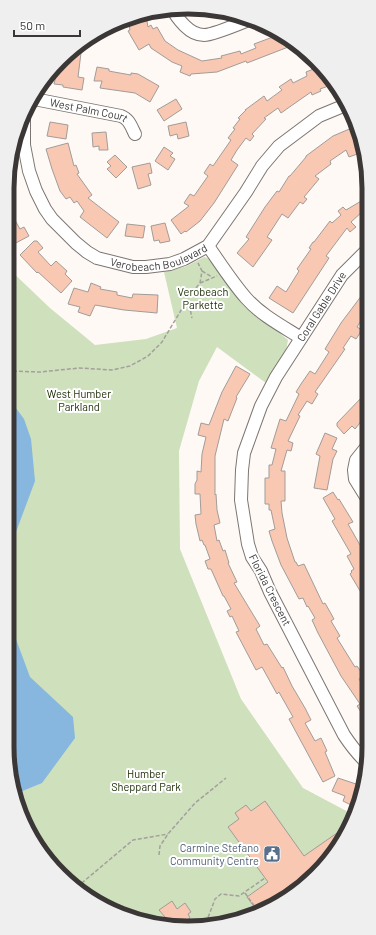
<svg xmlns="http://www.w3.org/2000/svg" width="376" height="935" viewBox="0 0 376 935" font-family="Barlow,sans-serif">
	<rect width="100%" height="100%" fill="#fff9f6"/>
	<path fill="#cee0bc" d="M204,257L214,260L249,308L288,340L286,351L266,383L217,347L199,381L179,451L180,549L241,699L303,788L354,815L331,857L279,904L224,924L164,926L98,904L52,866L17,805L7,747V267L50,308L95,345L146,339L177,328L164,272L187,266Z"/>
	<path fill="#87b7df" d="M7,396L24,419L31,439L35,481L7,556Z
		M7,615L30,677L73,717L75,738L42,783L15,794L7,747Z"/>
	<path fill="#f8c8b2" stroke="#a29c99" d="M146,16L148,27L151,25L153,29L157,27L165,41L178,50L202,61L222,58L221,56L240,51L241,54L256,48L254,44L281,34L289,38L296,44L247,63L246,61L217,72L191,74L190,76L180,72L182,66L172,62L151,48L149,44L139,50L128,31L130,30L128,20Z
		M82,45L78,77L84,78L82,90L63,87V85L54,84L59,63Z
		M321,66L334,84L320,89L321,91L312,95L311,92L281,113L278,108L264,118L266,119L252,134L254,136L250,141L246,138L237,150L231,160L238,165L214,203L200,221L186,232L185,231L181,234L171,220L189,206L184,203L190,194L194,196L208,176L204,173L210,164L213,166L231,140L228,138L235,129L233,128L240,119L238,118L246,110H245L264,96L267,101L282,90L279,87L291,79L293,83L307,76L306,72Z
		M97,67L109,69V71L114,72L131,75V73L138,74L159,86L150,102L135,93L100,88L102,81H94Z
		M176,99L182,109L164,121L157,110Z
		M50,122L68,125L66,139L47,136Z
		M186,122L189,136L178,139L177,134L170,136L168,126Z
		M354,127L357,136L353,138L360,153L349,157L346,150L330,161L331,164L315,176L319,179L304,197L307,199L303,204L300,202L288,218L282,214L267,237L272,240L253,267L237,253L249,239L246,237L265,207L277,191L279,192L289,176H290L306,157V156L333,136Z
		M106,132L108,150H99V146L93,147L92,133Z
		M68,143L74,166L76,165L79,173L77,174L92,195L88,198L119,222L107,238L80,217L84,211L77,201L74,203L70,197L66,199L60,191L52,169L46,149Z
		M164,147L173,153L170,156L175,159L168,170L155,161Z
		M115,155L127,167L116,178L107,169L111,166L107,162Z
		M150,163L152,173L148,174L151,185L138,189L132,167Z
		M368,197V221L362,212L351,222L356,227L350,232L347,228L326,256L329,258L293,313L269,298L277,286L286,292L299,271L297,269L311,249L309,248L313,242H314L330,221L332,223L341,215L338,211L343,207L346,210Z
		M7,206L20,229L24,227L29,236L12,245L7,236Z
		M165,223L170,241L160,243L159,240L154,241L151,226Z
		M127,224L145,226L143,238L125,236Z
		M34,241H37L43,248L38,252L51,266L56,261L67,271L65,274L72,281L61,293L38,272L37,273L20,255Z
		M91,283L101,287L100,289L117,292V295L132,298L133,294L158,295L157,313L124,310L95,305L90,316L78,312L80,307L68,304L74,288L88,292Z
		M368,287V310L357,327L362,330L356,339L351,336L343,348L345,349L315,392L318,394L312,404L307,401L298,415L300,416L288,441L293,443L291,451L287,450L281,471H285V501H281L282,513L287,538L295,562H296L298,566L304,564L323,604L325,603L334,619L331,621L340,636L337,638L355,667L357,666L364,676L359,679L369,696V724L357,706L360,704L341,676L318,633L312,620L315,618L308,606L307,607L303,598L299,599L281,565L272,541L269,531L275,529L271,510H269V504H265V478H269V465H272L276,449L271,448L280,419L286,421L299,394L296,392L301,384L310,371L315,374L329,352L325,349L341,323Z
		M236,366L250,374L236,397L237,398L228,421L224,419L215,456V495L216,494L217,510L220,523L214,525L217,541L219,540L223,551L225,550L229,563H228L237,582L234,583L260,626L256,629L264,645L267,644L282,668L283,667L292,686L305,708L311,720L305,723L315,741L321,738L327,751L325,752L335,776L323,782L289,719L293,717L280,694L279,692L277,694L262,667L256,670L236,632L239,631L232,616L230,617L227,611L231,609L224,596H223L211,569H208L205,561L210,559L205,545H204L202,540L200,541L196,524L195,515L201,514L200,494H195V484L197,480V471L201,472L202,454L206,437L198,435L201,423L209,425L222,392Z
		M368,393V413L355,429L352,426L344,434L337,426V423L363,396L364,398Z
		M325,433L337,438L332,449L337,451L333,459L327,490L314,488L320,456L316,454Z
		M333,492L338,500L339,499L353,522L348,524L360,545L365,543L368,549V554L363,557L369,566V606L350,574L352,572L351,571L354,569L347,556L351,554L332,521L335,519L323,498Z
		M338,778L359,785L351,805L343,801L345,796L332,791Z
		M265,801L304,856L337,833L341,839L331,857L279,904L258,912L247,897L268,882L228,827L239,819L235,813L246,805L251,811Z
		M172,901L177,909L185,903L191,912L188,914L190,918L178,926L161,925L158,921L165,917L159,910Z"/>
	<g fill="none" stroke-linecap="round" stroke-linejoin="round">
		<defs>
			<g id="minor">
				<path d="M172,8C175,15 180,21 185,26C190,31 197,35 204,35C213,35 241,23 251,19"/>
				<path id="s1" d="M34,99L121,116C129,119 131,126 135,134"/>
				<path id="s2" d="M24,116V145L29,171L36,191L45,209L52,219L76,243L87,252L97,258L133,267H146L170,264L184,259L208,246L246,192L262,166L279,146L319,116L348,104"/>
				<path d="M208,246C220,263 232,282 246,298C261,315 282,326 301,338"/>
				<path d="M368,445L356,460L354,470L355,479L368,500"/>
				<path id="s3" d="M367,758L364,760C356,752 350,744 344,735L270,592L261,571L252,557L248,544L241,500L242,470L244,453L261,406L276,377L342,275L368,249"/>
			</g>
		</defs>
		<use href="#minor" stroke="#7c7673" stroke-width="14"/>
		<path stroke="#a49f9d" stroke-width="1.5" stroke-dasharray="4 2" stroke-linecap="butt" d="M202,271L212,277
			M200,283L217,276
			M188,299L192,318
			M7,371L40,372L79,368L112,370L130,366L148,356L162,342L189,297L200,283L202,271L198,263
			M159,855L160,846L168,834L195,803L226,778
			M77,887L133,840L168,834
			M245,893L258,911
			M206,923L215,899L221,894L239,896L265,878"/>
		<use href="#minor" stroke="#fff" stroke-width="12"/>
	</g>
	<defs>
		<symbol id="civic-square" viewBox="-11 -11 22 22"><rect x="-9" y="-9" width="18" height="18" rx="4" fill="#5c6f8a" stroke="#fff"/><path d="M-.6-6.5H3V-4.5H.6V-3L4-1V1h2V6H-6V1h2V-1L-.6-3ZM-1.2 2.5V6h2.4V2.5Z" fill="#fff"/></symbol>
	</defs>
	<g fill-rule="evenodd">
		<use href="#civic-square" x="262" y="844" width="20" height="20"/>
	</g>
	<g text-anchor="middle" stroke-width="4" stroke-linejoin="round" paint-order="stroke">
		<g font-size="11" fill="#3a3736" stroke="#fff">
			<text dy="4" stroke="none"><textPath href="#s1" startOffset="56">West Palm Court</textPath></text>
			<text dy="4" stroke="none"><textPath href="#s2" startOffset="233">Verobeach Boulevard</textPath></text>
			<text dy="4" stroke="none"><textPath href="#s3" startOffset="508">Coral Gable Drive</textPath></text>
			<text transform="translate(270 590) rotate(63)" y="4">Florida Crescent</text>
		</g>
		<g font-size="11" fill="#203009" stroke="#fff">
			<text x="203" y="296">Verobeach<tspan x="203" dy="13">Parkette</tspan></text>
			<text x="79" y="398">West Humber<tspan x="79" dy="13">Parkland</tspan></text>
			<text x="146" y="778">Humber<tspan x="146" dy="13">Sheppard Park</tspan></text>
		</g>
		<g font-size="11" fill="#4e5e75" stroke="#fff" text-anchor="end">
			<text x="259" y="852">Carmine Stefano<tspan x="259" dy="13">Community Centre</tspan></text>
		</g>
	</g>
	<path d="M0 0H376V935H0ZM188 14H188A174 174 0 0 1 362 188V747A174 174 0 0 1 188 921H188A174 174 0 0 1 14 747V188A174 174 0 0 1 188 14Z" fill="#efefef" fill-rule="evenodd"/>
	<path fill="none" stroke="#3a3736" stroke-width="5" d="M188 14H188A174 174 0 0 1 362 188V747A174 174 0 0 1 188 921H188A174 174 0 0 1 14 747V188A174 174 0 0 1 188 14Z"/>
	<path d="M14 30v6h66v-6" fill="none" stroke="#3a3736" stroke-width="2"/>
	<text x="20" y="30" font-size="12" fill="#3a3736" stroke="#ffffff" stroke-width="3" paint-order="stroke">50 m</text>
</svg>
